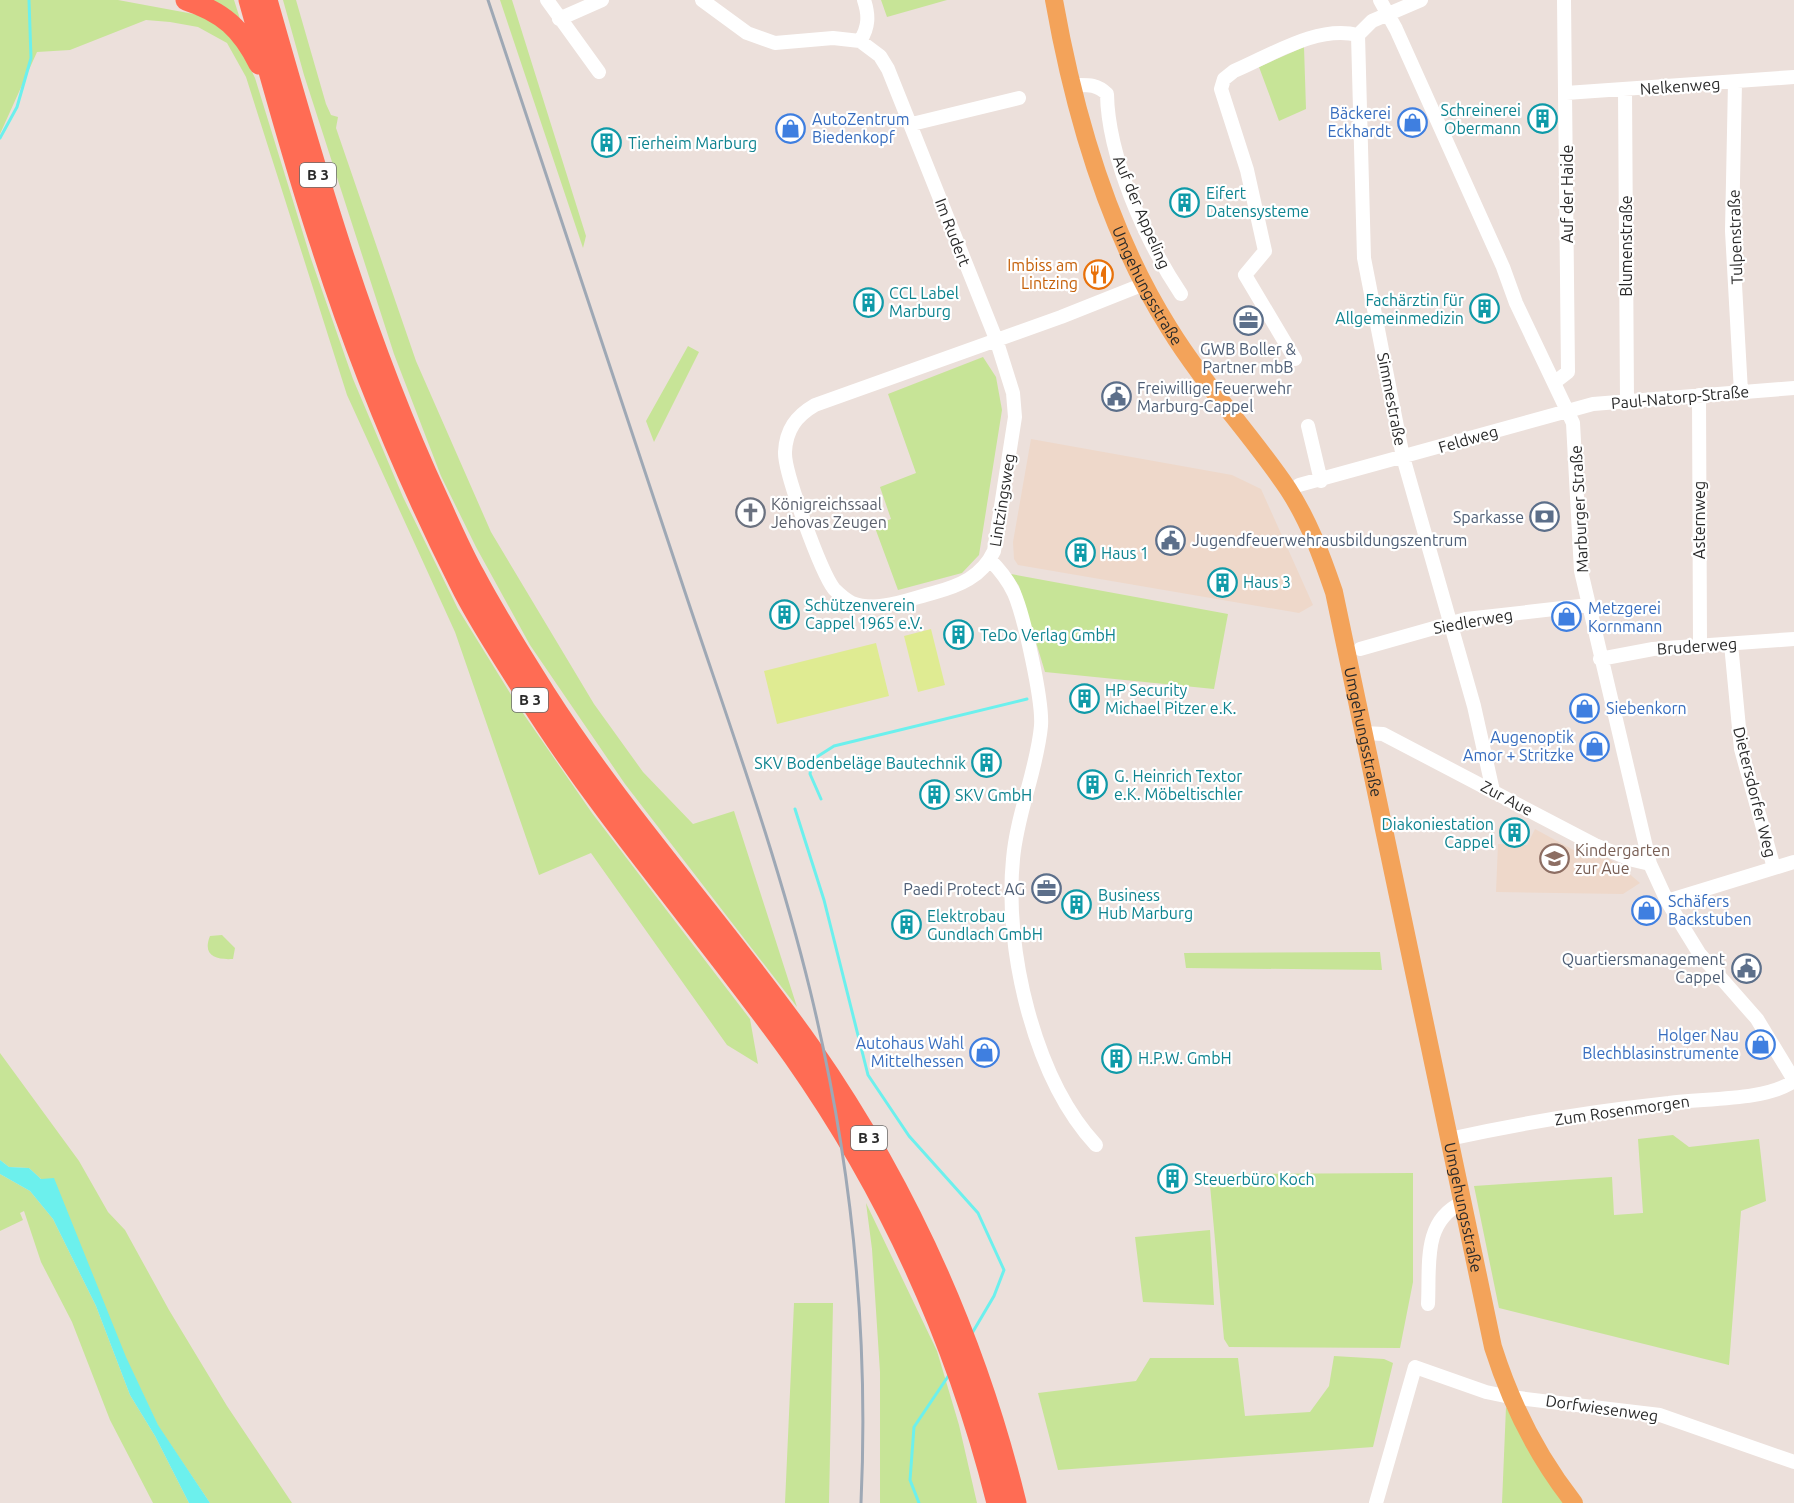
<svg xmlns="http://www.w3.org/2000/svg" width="1794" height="1503" viewBox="0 0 1794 1503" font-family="Ubuntu,sans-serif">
	<rect width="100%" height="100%" fill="#ece0db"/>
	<path fill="#eed8ca" d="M1031,439L1232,475L1261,489L1313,605L1299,613L1018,565L1014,559L1013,542Z
		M1535,829L1579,853L1592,854L1594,850L1619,865L1640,883L1623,894L1496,892L1498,844L1527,845Z"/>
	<path fill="#c7e497" d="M0,0H118L199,15L232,31L255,78L310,256L353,379L403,497L458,609L518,706L592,813L750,1019L758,1064L727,1045L591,853L539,875L455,632L347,395L246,77L227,43L198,27L170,22L146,20L70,50L37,52L0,134Z
		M203,0H234L241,22Z
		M283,0H296L326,104L331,115L338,117L336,128L416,361L491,532L594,704L643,772L693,824L734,811L797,1007L625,784L530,645L476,547L441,476L394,354L304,75Z
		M500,0H512L586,236L583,248Z
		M881,0H947L887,17Z
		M1304,47L1306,109L1279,121L1259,67Z
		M688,346L699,352L654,442L646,421Z
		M983,357L996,377L1002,410L979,555L962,573L898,590L874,525L891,519L880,487L916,473L888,394Z
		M1011,574L1228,614L1214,689L1045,672L1019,586Z
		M222,935L235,948L233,959C216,960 202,956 210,936Z
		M1380,952L1382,970L1186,968L1184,953Z
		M0,1053L79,1161L108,1212L125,1230L169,1310L227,1406L292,1503H210L158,1426L41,1179L29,1168L9,1167L0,1160Z
		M1673,1135L1689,1147L1759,1139L1766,1201L1741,1211L1729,1365L1499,1308L1474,1186L1612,1177L1614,1215L1643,1213L1638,1139Z
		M1413,1173V1282L1400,1348L1229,1347L1224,1339L1209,1174Z
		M0,1174L30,1191L53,1219L96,1306L130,1395L155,1436L189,1503H153L110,1420L72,1322L41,1262L24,1211L20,1213L23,1220L0,1231Z
		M866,1203L937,1351L959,1425L977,1503H880V1372L872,1249Z
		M1210,1230L1214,1305L1143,1302L1135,1237Z
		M794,1303H833L829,1503H785Z
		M1334,1356L1384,1359L1393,1363L1373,1447L1058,1470L1038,1393L1136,1381L1150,1358H1238L1245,1416L1310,1412L1329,1386Z
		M1506,1407L1565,1503H1502Z"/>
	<path fill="#dfeb92" d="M931,629L945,685L918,692L904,636Z
		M876,643L889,696L777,724L764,671Z"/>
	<path fill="#6cf0ed" d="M0,1160L9,1167L29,1168L41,1179L54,1178L126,1357L158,1425L210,1503H189L155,1436L130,1395L96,1306L53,1219L30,1191L0,1174Z"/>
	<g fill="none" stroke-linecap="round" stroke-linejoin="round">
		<path stroke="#6cf0ed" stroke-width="3" d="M0,138L17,107L31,58L29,0
			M821,799L810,774L812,760L834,746L1027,699
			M795,809L824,900L868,1075L909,1136L978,1213L1004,1270L994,1296L971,1335
			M919,1503L910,1480L914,1427L949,1375"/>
		<path stroke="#fff" stroke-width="14" d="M547,0L599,72
			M702,0L747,33L775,43L833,38L860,41L880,56L888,69L996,339L1013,393L1015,417L994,551C982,577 959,586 933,593C909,599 877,613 852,603C846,600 839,594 834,589C821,572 784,472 785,452C786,430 796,416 815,405L1061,317L1144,284
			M1380,0L1396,29L1503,267L1516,303L1573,423L1581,571L1650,864L1667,901L1699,953L1757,1019L1794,1080
			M1421,0L1372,21L1358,35L1364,258L1403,457L1474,706L1493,791
			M559,19L602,0
			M860,41C869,27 869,15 864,0
			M1735,82L1732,231L1741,392
			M1071,85C1086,85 1096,83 1107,94C1108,157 1146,242 1181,294
			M1625,90L1627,401
			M1566,93L1794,77
			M912,124L1019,98
			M1295,359L1245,275L1265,251L1247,170L1221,89L1224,79L1234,71C1272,55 1316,25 1358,35
			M1555,382L1568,372L1564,0
			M1699,395L1700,646
			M1308,426L1321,481
			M1299,485L1593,404L1794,388
			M990,560C1000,570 1008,580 1014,593C1024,616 1043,701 1041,726C1037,770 1017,813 1013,859C1004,949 1034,1078 1096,1145
			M1731,644L1741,749L1774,868
			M1360,649L1466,619L1589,605
			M1600,659L1653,649L1794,639
			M1364,733L1383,734L1595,845L1633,860L1650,864
			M1667,901L1794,862
			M1449,1139C1521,1123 1595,1111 1669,1103C1704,1098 1766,1101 1794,1081
			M1428,1304C1430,1266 1422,1221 1462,1203
			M1376,1503L1415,1367L1486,1392L1510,1397L1660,1415L1794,1462"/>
		<path stroke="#f3a35a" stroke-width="18" id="s1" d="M1054,0C1074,113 1108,231 1169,328C1204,385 1251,434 1288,489C1309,521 1322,557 1334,592L1493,1347C1511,1404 1537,1456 1574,1503"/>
		<path stroke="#ff6c54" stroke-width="21" d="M186,0C223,12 242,29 259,64
			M249,0C272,82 294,164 321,245C358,361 405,475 460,584C478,621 503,657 525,693C605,821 706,934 793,1056C888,1191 957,1343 997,1503
			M267,0C315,169 364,340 438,499C450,525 461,551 475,576C496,616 521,655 545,693C625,818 726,927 811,1048C907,1186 976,1340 1016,1503"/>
		<path stroke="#9ea8b5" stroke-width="3" d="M488,0C552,193 616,386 681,580C726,716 776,851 810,990C851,1158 869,1331 861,1503"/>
	</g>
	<defs>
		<symbol id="building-ring" viewBox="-11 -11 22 22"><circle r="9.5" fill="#fff" stroke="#0f9aa8" stroke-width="1.5"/><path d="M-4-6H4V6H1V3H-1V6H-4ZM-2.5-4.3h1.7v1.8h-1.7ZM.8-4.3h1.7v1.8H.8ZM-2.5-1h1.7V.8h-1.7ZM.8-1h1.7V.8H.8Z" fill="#0f9aa8"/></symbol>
		<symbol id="shop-ring" viewBox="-11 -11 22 22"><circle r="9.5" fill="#fff" stroke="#3f7fe0" stroke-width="1.5"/><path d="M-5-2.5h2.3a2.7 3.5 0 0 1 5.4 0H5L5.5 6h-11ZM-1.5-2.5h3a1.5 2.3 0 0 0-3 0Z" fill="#3f7fe0"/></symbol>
		<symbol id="restaurant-ring" viewBox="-11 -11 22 22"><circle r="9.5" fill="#fff" stroke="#e8710a" stroke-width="1.5"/><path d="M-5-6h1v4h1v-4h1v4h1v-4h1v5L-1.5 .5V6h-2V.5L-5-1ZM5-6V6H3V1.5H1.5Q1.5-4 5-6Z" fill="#e8710a"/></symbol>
		<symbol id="office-ring" viewBox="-11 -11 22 22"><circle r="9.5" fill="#fff" stroke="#5c6f8a" stroke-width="1.5"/><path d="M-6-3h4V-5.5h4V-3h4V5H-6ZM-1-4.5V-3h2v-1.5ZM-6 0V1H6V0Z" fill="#5c6f8a"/></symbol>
		<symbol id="civic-ring" viewBox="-11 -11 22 22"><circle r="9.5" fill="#fff" stroke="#5c6f8a" stroke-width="1.5"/><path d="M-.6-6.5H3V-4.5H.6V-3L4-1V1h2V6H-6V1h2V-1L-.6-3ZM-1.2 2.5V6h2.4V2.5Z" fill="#5c6f8a"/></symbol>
		<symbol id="church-ring" viewBox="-11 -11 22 22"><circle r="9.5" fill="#fff" stroke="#6b7280" stroke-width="1.5"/><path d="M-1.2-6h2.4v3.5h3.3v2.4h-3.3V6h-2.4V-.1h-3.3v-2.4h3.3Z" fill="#6b7280"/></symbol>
		<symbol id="bank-ring" viewBox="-11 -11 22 22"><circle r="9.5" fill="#fff" stroke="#5c6f8a" stroke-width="1.5"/><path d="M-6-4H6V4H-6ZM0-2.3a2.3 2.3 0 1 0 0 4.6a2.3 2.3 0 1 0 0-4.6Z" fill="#5c6f8a"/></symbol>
		<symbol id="school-ring" viewBox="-11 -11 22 22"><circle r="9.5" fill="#fff" stroke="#8d6e63" stroke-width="1.5"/><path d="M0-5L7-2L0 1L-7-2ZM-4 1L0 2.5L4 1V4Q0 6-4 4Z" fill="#8d6e63"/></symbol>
	</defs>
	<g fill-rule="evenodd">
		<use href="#building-ring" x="1526" y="102" width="33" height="33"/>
		<use href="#shop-ring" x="1396" y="106" width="33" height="33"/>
		<use href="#shop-ring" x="774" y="112" width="33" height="33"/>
		<use href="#building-ring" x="590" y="126" width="33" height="33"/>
		<use href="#building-ring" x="1168" y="186" width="33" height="33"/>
		<use href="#restaurant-ring" x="1082" y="258" width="33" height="33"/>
		<use href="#building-ring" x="852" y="286" width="33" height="33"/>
		<use href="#building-ring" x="1468" y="292" width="33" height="33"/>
		<use href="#office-ring" x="1232" y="304" width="33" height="33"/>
		<use href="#civic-ring" x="1100" y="380" width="33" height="33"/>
		<use href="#church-ring" x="734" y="496" width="33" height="33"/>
		<use href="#bank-ring" x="1528" y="500" width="33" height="33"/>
		<use href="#civic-ring" x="1154" y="524" width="33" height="33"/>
		<use href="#building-ring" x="1064" y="536" width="33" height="33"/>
		<use href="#building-ring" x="1206" y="566" width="33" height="33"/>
		<use href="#building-ring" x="768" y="598" width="33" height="33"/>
		<use href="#shop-ring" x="1550" y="600" width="33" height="33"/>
		<use href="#building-ring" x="942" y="618" width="33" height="33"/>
		<use href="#building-ring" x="1068" y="682" width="33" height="33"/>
		<use href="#shop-ring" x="1568" y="692" width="33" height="33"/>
		<use href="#shop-ring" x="1578" y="730" width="33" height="33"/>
		<use href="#building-ring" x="970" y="746" width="33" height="33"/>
		<use href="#building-ring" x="1076" y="768" width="33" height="33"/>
		<use href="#building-ring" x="918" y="778" width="33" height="33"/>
		<use href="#building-ring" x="1498" y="816" width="33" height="33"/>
		<use href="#school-ring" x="1538" y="842" width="33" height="33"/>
		<use href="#office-ring" x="1030" y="872" width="33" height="33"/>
		<use href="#building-ring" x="1060" y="888" width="33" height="33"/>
		<use href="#shop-ring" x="1630" y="894" width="33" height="33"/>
		<use href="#building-ring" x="890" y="908" width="33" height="33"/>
		<use href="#civic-ring" x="1730" y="952" width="33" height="33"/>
		<use href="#shop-ring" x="1744" y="1028" width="33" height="33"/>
		<use href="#shop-ring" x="968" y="1036" width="33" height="33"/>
		<use href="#building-ring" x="1100" y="1042" width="33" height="33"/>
		<use href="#building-ring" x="1156" y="1162" width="33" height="33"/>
	</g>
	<g text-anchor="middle" stroke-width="4.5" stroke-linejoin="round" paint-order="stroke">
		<g fill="#fff" stroke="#6a6a6a" stroke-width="1.5">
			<rect x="300" y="163" width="36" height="24" rx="4.5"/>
			<rect x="512" y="688" width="36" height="24" rx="4.5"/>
			<rect x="851" y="1126" width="36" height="24" rx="4.5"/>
		</g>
		<g font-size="15" font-weight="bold" fill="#2a2a2a">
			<text x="318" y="180">B 3</text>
			<text x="530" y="705">B 3</text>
			<text x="869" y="1143">B 3</text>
		</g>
		<g font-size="16" fill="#2a2a2a" stroke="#fff">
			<text transform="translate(1680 86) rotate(-4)" y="6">Nelkenweg</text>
			<text transform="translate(1567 194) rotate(-90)" y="6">Auf der Haide</text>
			<text transform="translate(1142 212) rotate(67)" y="6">Auf der Appeling</text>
			<text transform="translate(953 232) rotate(69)" y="6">Im Rudert</text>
			<text transform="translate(1735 237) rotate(-92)" y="6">Tulpenstraße</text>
			<text transform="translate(1626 246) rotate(-90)" y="6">Blumenstraße</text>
			<text dy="6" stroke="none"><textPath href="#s1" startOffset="302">Umgehungsstraße</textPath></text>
			<text transform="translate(1680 397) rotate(-5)" y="6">Paul-Natorp-Straße</text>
			<text transform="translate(1392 399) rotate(79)" y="6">Simmestraße</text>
			<text transform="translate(1468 439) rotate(-16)" y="6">Feldweg</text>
			<text transform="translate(1002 500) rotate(-81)" y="6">Lintzingsweg</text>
			<text transform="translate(1579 509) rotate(-93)" y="6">Marburger Straße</text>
			<text transform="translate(1699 520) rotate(-90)" y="6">Asternweg</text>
			<text transform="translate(1473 621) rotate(-10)" y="6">Siedlerweg</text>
			<text transform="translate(1697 646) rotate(-4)" y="6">Bruderweg</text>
			<text dy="6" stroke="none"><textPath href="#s1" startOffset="806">Umgehungsstraße</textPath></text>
			<text transform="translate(1755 792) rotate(76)" y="6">Dietersdorfer Weg</text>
			<text transform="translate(1507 798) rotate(28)" y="6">Zur Aue</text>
			<text transform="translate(1622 1110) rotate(-8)" y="6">Zum Rosenmorgen</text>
			<text dy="6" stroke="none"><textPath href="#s1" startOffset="1292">Umgehungsstraße</textPath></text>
			<text transform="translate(1602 1408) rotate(8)" y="6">Dorfwiesenweg</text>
		</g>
		<g font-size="16" fill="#0d838f" stroke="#fff" text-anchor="start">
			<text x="1521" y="116" text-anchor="end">Schreinerei<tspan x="1521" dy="18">Obermann</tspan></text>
			<text x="628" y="149">Tierheim Marburg</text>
			<text x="1206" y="199">Eifert<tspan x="1206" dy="18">Datensysteme</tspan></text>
			<text x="889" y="299">CCL Label<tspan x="889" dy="18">Marburg</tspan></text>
			<text x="1464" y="306" text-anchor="end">Fachärztin für<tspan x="1464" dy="18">Allgemeinmedizin</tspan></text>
			<text x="1101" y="559">Haus 1</text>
			<text x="1243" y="588">Haus 3</text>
			<text x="805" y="611">Schützenverein<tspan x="805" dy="18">Cappel 1965 e.V.</tspan></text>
			<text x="980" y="641">TeDo Verlag GmbH</text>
			<text x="1105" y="696">HP Security<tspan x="1105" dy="18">Michael Pitzer e.K.</tspan></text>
			<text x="966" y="769" text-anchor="end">SKV Bodenbeläge Bautechnik</text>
			<text x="1114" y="782">G. Heinrich Textor<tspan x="1114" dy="18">e.K. Möbeltischler</tspan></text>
			<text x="955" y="801">SKV GmbH</text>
			<text x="1494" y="830" text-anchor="end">Diakoniestation<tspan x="1494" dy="18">Cappel</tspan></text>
			<text x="1098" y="901">Business<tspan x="1098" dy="18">Hub Marburg</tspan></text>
			<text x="927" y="922">Elektrobau<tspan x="927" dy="18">Gundlach GmbH</tspan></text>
			<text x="1138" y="1064">H.P.W. GmbH</text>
			<text x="1194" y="1185">Steuerbüro Koch</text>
		</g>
		<g font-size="16" fill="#366cbe" stroke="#fff" text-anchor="end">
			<text x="1391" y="119">Bäckerei<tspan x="1391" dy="18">Eckhardt</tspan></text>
			<text x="812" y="125" text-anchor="start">AutoZentrum<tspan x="812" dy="18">Biedenkopf</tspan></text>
			<text x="1588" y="614" text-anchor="start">Metzgerei<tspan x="1588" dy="18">Kornmann</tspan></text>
			<text x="1606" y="714" text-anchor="start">Siebenkorn</text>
			<text x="1574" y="743">Augenoptik<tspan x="1574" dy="18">Amor + Stritzke</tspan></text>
			<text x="1668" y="907" text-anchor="start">Schäfers<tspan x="1668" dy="18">Backstuben</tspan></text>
			<text x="1739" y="1041">Holger Nau<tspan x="1739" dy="18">Blechblasinstrumente</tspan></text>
			<text x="964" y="1049">Autohaus Wahl<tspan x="964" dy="18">Mittelhessen</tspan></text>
		</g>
		<g font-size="16" fill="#c56008" stroke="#fff" text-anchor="end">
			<text x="1078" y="271">Imbiss am<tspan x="1078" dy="18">Lintzing</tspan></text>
		</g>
		<g font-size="16" fill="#4e5e75" stroke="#fff" text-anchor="end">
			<text x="1248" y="355" text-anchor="middle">GWB Boller &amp;<tspan x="1248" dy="18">Partner mbB</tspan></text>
			<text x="1137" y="394" text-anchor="start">Freiwillige Feuerwehr<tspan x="1137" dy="18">Marburg-Cappel</tspan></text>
			<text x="1524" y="523">Sparkasse</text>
			<text x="1192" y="546" text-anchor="start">Jugendfeuerwehrausbildungszentrum</text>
			<text x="1025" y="895">Paedi Protect AG</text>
			<text x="1725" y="965">Quartiersmanagement<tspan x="1725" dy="18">Cappel</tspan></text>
		</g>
		<g font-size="16" fill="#5b616d" stroke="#fff" text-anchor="start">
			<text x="771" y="510">Königreichssaal<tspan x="771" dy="18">Jehovas Zeugen</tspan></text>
		</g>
		<g font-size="16" fill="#785e54" stroke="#fff" text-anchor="start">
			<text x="1575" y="856">Kindergarten<tspan x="1575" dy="18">zur Aue</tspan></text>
		</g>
	</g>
</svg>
